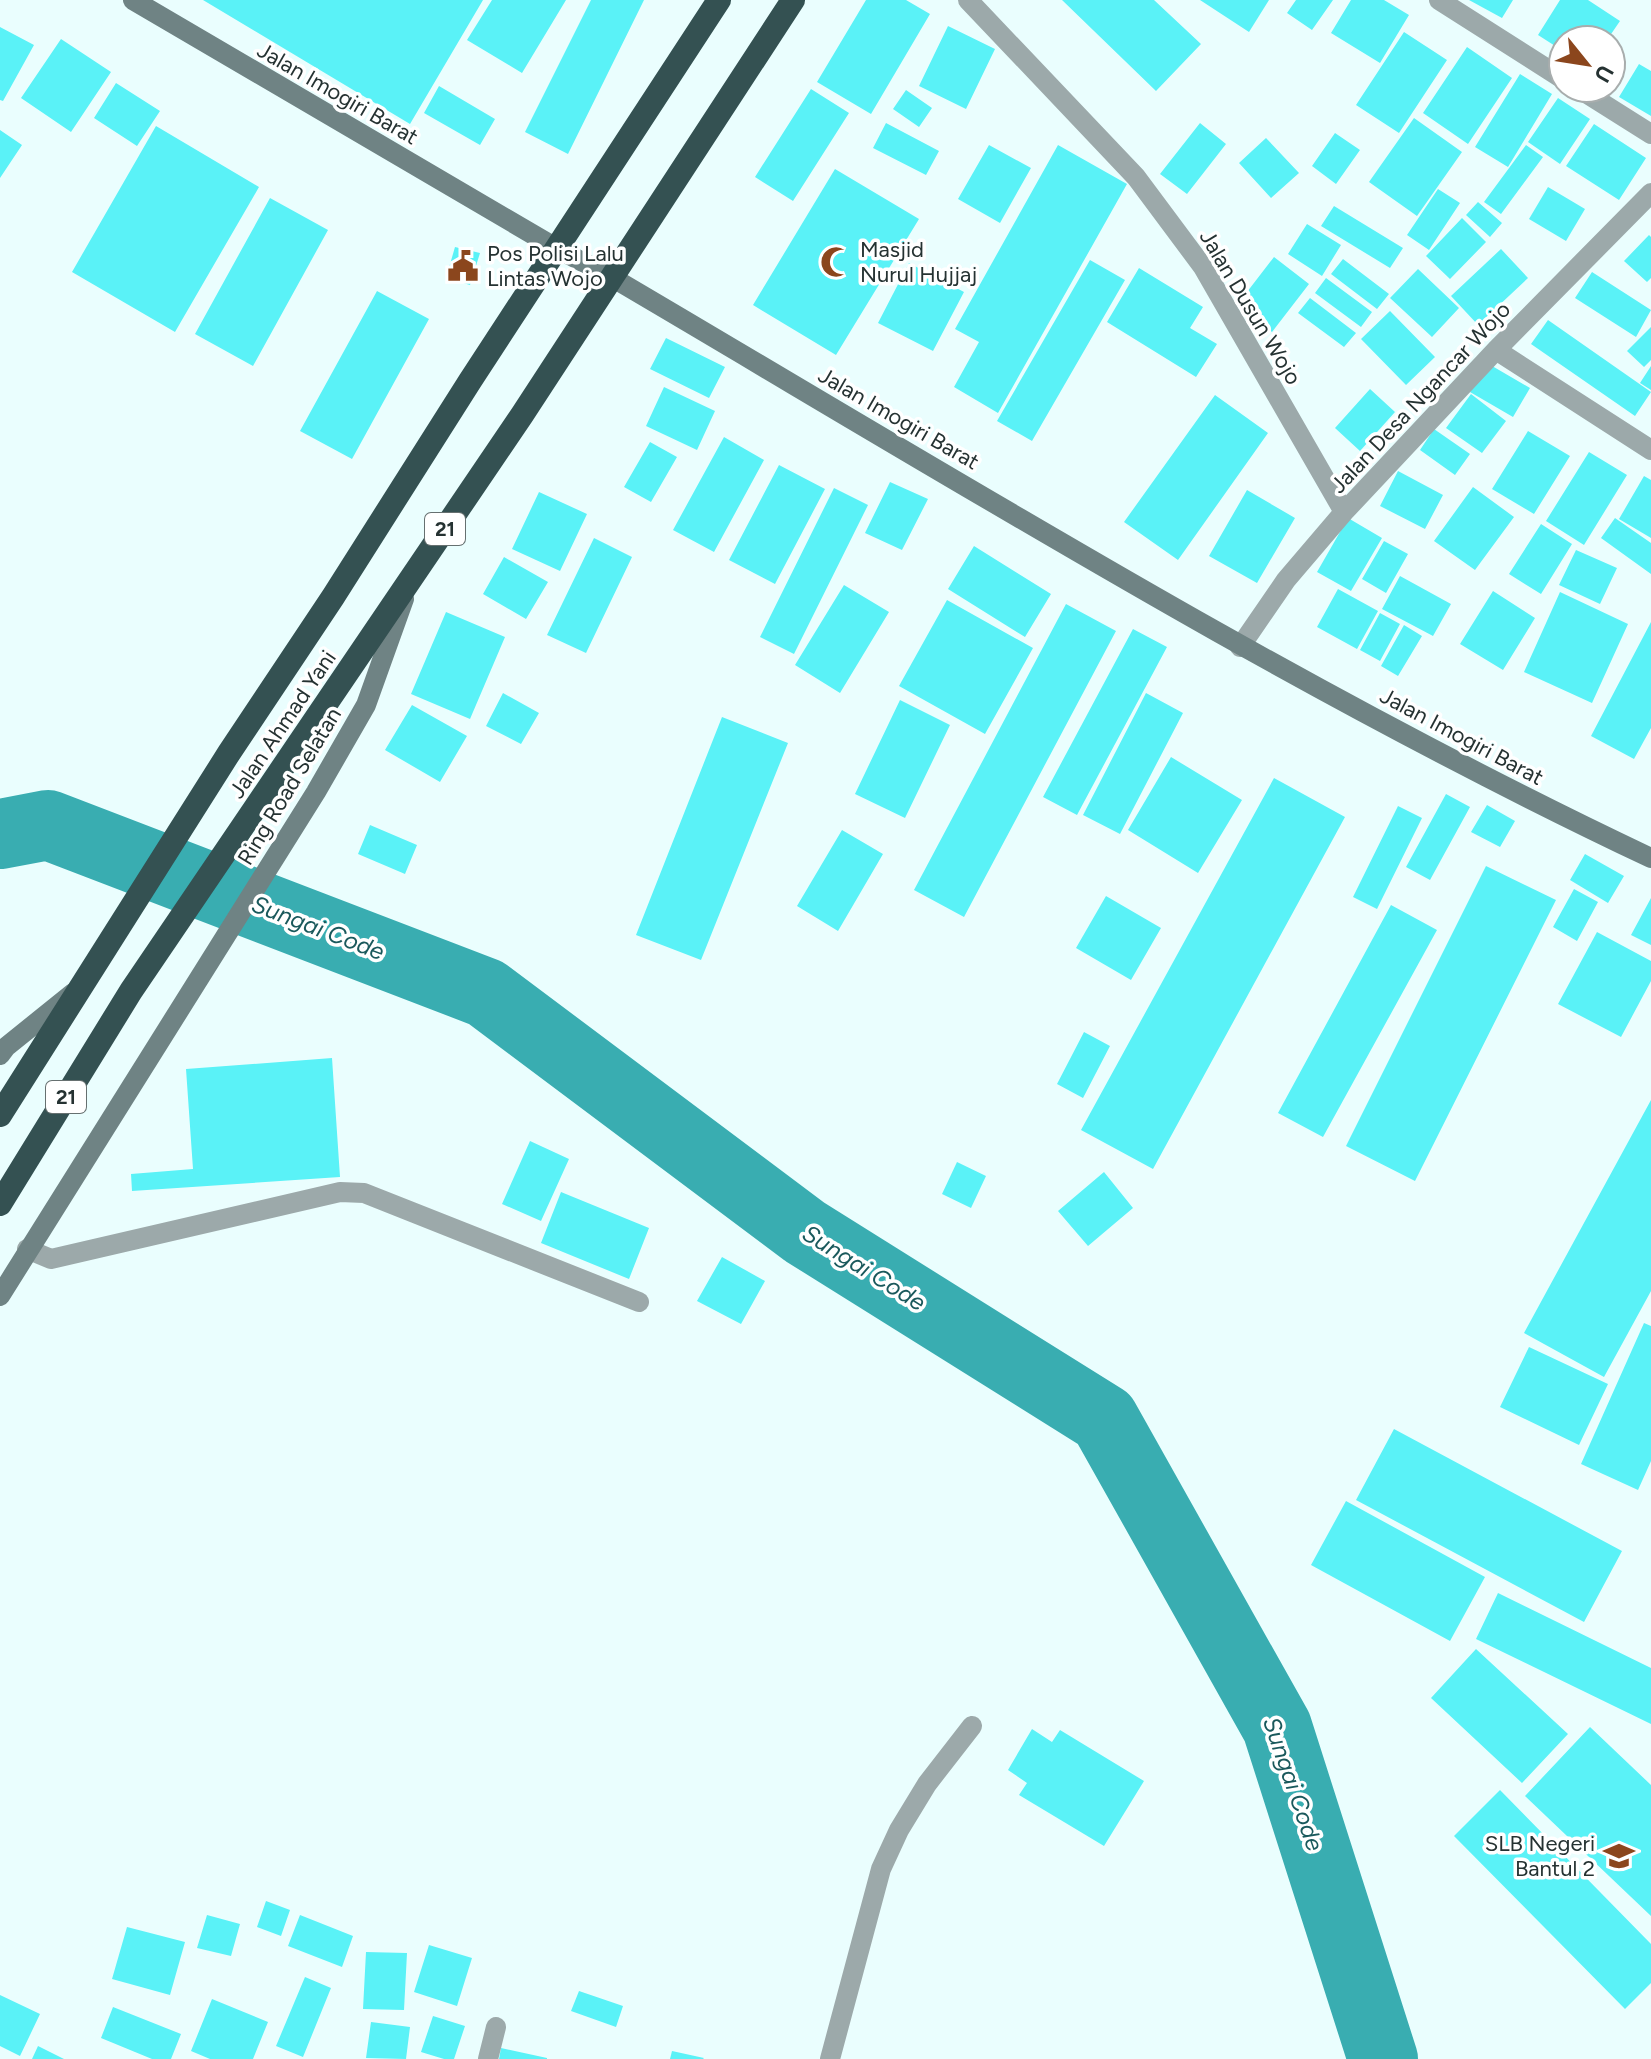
<svg xmlns="http://www.w3.org/2000/svg" width="1651" height="2059" viewBox="0 0 1651 2059" font-family="Figtree,sans-serif">
	<rect width="100%" height="100%" fill="#eafefe"/>
	<g fill="none" stroke-linecap="round" stroke-linejoin="round">
		<path stroke="#39adb1" stroke-width="70" d="M0,834L48,825L486,993L805,1232L1104,1419L1277,1727L1383,2059"/>
	</g>
	<path fill="#5af2f7" d="M203,0H483L410,124Z
		M492,0H566L522,73L467,40Z
		M591,0H644L568,154L525,132Z
		M866,0H906L930,14L871,114L817,82Z
		M1062,0H1154L1201,44L1156,91Z
		M1200,0H1269L1249,32Z
		M1296,0H1333L1312,30L1287,13Z
		M1351,0H1384L1409,15L1380,63L1331,33Z
		M1469,0H1513L1502,18Z
		M1560,0H1588L1620,21L1607,40H1563V51L1538,35Z
		M948,26L995,49L966,109L919,86Z
		M0,27L34,45L3,101L0,100Z
		M1404,32L1447,60L1399,133L1356,105Z
		M61,39L111,72L71,132L21,98Z
		M1467,47L1512,78L1468,144L1423,113Z
		M1639,64L1651,71V116L1619,97Z
		M1520,74L1552,94L1508,167L1475,147Z
		M116,83L160,111L137,146L94,118Z
		M439,86L495,119L480,145L424,113Z
		M811,89L849,113L793,201L755,177Z
		M906,90L932,108L919,127L893,109Z
		M1558,98L1590,119L1560,164L1528,142Z
		M1414,118L1462,152L1417,216L1369,182Z
		M886,123L939,151L926,175L873,148Z
		M1200,123L1226,144L1187,194L1160,174Z
		M1594,124L1646,158L1619,200L1566,166Z
		M156,126L259,187L175,332L72,272Z
		M0,130L22,145L0,178Z
		M1335,133L1360,150L1336,184L1312,166Z
		M1266,138L1299,173L1271,198L1239,163Z
		M989,145L1031,168L1000,223L958,199Z
		M1058,145L1127,184L998,413L954,387L979,342L955,329Z
		M1526,145L1543,157L1501,214L1484,202Z
		M835,169L919,219L836,355L753,305Z
		M1548,187L1585,209L1566,241L1529,219Z
		M1438,189L1460,203L1429,250L1407,235Z
		M270,198L328,230L253,366L195,334Z
		M1478,202L1502,223L1490,237L1466,215Z
		M1334,206L1403,248L1390,268L1321,226Z
		M1462,218L1486,242L1450,279L1426,256Z
		M1307,224L1341,245L1322,276L1288,254Z
		M1649,235L1651,237V278L1647,282L1624,261Z
		M455,247L480,253L470,285L446,278Z
		M1501,249L1528,278L1478,325L1451,296Z
		M1274,257L1309,284L1272,332L1237,305Z
		M1343,259L1389,294L1377,309L1331,274Z
		M1090,260L1125,280L1032,441L997,421Z
		M909,263L964,292L933,351L878,323Z
		M1139,268L1203,307L1190,328L1217,344L1196,377L1107,322Z
		M1418,269L1459,308L1432,337L1390,298Z
		M1592,272L1651,310L1636,337L1575,298Z
		M1326,278L1372,312L1361,327L1315,293Z
		M377,291L429,319L352,459L300,431Z
		M1310,298L1356,333L1344,347L1298,313Z
		M1390,311L1435,357L1406,385L1361,339Z
		M1548,320L1651,392L1635,416L1531,344Z
		M1651,327V360L1644,367L1627,351Z
		M666,338L725,367L709,398L650,369Z
		M1487,363L1530,388L1513,417L1470,392Z
		M1651,366V390L1640,383Z
		M664,387L715,411L697,450L646,426Z
		M1370,389L1395,412L1360,451L1335,428Z
		M1471,394L1506,421L1482,453L1446,428Z
		M1215,395L1268,433L1178,560L1124,522Z
		M1434,429L1470,454L1455,475L1420,450Z
		M1528,431L1570,456L1534,514L1492,489Z
		M724,437L764,460L714,552L673,530Z
		M650,442L677,457L651,502L624,487Z
		M1589,452L1627,475L1584,545L1546,521Z
		M779,465L825,489L775,584L729,560Z
		M1398,471L1443,495L1425,529L1380,506Z
		M1644,476L1651,480V538L1619,519Z
		M890,482L928,499L902,550L865,533Z
		M1473,487L1514,517L1475,570L1434,541Z
		M834,488L868,505L794,654L760,637Z
		M1247,490L1295,518L1257,583L1209,556Z
		M539,492L587,514L560,571L512,549Z
		M1348,518L1382,538L1351,591L1317,572Z
		M1615,518L1651,543V574L1601,538Z
		M1541,524L1572,544L1541,594L1509,574Z
		M594,538L632,557L586,653L547,635Z
		M1384,541L1408,554L1386,593L1362,579Z
		M974,546L1051,594L1025,637L948,589Z
		M1576,550L1617,568L1600,604L1559,585Z
		M504,557L548,582L526,619L483,594Z
		M1400,576L1451,604L1433,636L1382,609Z
		M844,585L889,612L840,693L795,665Z
		M1338,589L1378,611L1357,649L1317,627Z
		M1493,591L1535,618L1503,670L1460,644Z
		M1560,592L1628,624L1592,703L1524,672Z
		M947,600L1033,648L985,734L899,686Z
		M1066,604L1116,631L964,917L914,890Z
		M446,612L505,637L470,719L411,694Z
		M1380,613L1400,624L1380,661L1360,650Z
		M1651,622V728L1634,759L1591,736Z
		M1404,625L1422,636L1398,676L1381,666Z
		M1133,629L1167,647L1077,815L1043,797Z
		M503,693L539,713L521,744L486,726Z
		M1146,693L1183,713L1120,834L1083,815Z
		M900,700L950,725L905,818L855,794Z
		M412,705L467,736L440,782L385,750Z
		M722,717L788,743L701,960L636,935Z
		M1171,757L1242,800L1198,873L1128,830Z
		M1274,778L1345,817L1153,1169L1081,1130Z
		M1446,794L1470,807L1430,880L1406,867Z
		M1487,805L1515,821L1500,847L1471,832Z
		M1398,806L1422,818L1377,909L1353,897Z
		M370,825L417,845L405,874L358,854Z
		M842,830L883,854L838,931L797,906Z
		M1585,854L1624,876L1608,903L1570,880Z
		M1486,866L1556,900L1415,1181L1346,1146Z
		M1574,889L1598,902L1577,941L1553,927Z
		M1106,896L1161,928L1131,980L1076,948Z
		M1651,898V945L1631,935Z
		M1391,905L1437,930L1323,1137L1278,1113Z
		M1597,932L1651,961V981L1621,1037L1558,1004Z
		M1084,1032L1110,1046L1083,1098L1057,1084Z
		M332,1058L340,1177L132,1191L131,1174L193,1169L186,1069Z
		M1651,1100V1291L1604,1377L1524,1333Z
		M530,1141L569,1159L541,1221L502,1204Z
		M957,1162L986,1176L971,1208L942,1194Z
		M1104,1172L1133,1208L1088,1246L1058,1211Z
		M561,1192L649,1228L629,1279L541,1243Z
		M722,1257L765,1281L741,1324L697,1301Z
		M1644,1323L1651,1326V1461L1638,1490L1581,1464Z
		M1529,1347L1608,1384L1579,1445L1500,1407Z
		M1394,1429L1622,1551L1584,1622L1356,1500Z
		M1346,1501L1485,1577L1450,1641L1311,1565Z
		M1498,1593L1651,1668V1724L1476,1639Z
		M1476,1649L1568,1734L1522,1783L1431,1698Z
		M1590,1727L1651,1785V1916L1525,1796Z
		M1032,1729L1052,1742L1060,1730L1144,1781L1104,1846L1019,1795L1027,1783L1008,1770Z
		M1500,1790L1651,1944V1983L1625,2009L1454,1836Z
		M266,1901L290,1910L281,1936L257,1927Z
		M207,1915L240,1924L231,1956L197,1948Z
		M300,1915L353,1936L342,1967L288,1946Z
		M127,1927L185,1942L170,1995L112,1979Z
		M429,1945L472,1958L457,2006L414,1992Z
		M366,1952L407,1953L404,2010L363,2009Z
		M305,1977L331,1988L303,2057L276,2046Z
		M579,1991L623,2006L616,2027L571,2011Z
		M0,1995L40,2014L20,2056L0,2046Z
		M212,1999L268,2022L253,2059H210L191,2051Z
		M113,2007L181,2034L171,2059H152L101,2038Z
		M433,2016L465,2026L454,2059H444L421,2052Z
		M371,2022L410,2027L406,2059L366,2058Z
		M38,2046L64,2059H32Z
		M501,2048L547,2058V2059H499Z
		M672,2051L704,2058L703,2059H670Z"/>
	<g fill="none" stroke-linecap="round" stroke-linejoin="round">
		<path stroke="#9ca9aa" stroke-width="20" d="M27,1249L51,1259L340,1192L364,1193L639,1302
			M830,2059L881,1869L899,1830L927,1784L972,1726"/>
		<path stroke="#9ca9aa" stroke-width="20" d="M968,0L1136,177L1203,267L1344,512
			M1439,0L1563,79
			M1578,88L1651,134
			M1496,350L1651,450
			M1240,647L1286,580L1344,512L1496,350L1651,193
			M488,2059L496,2027"/>
		<path stroke="#6f8384" stroke-width="20" d="M133,0L556,248L613,278C955,479 1293,689 1651,858
			M0,1055L6,1047L73,993
			M0,1296L316,792L366,705L404,599"/>
		<path stroke="#345152" stroke-width="24" d="M0,1115L229,753L333,597L470,381L719,0
			M0,1204L131,991L522,415L793,0"/>
	</g>
	<defs>
		<symbol id="mosque-bare" viewBox="-9 -9 18 18"><path d="M3.5-4.9A6 6 0 1 0 3.5 4.9A5 5 0 1 1 3.5-4.9Z" fill="#8b461d" stroke="#fff" stroke-width="2.5" paint-order="stroke"/></symbol>
		<symbol id="civic-bare" viewBox="-9 -9 18 18"><path d="M-.6-6.5H3V-4.5H.6V-3L4-1V1h2V6H-6V1h2V-1L-.6-3ZM-1.2 2.5V6h2.4V2.5Z" fill="#8b461d" stroke="#fff" stroke-width="2.5" paint-order="stroke"/></symbol>
		<symbol id="school-bare" viewBox="-9 -9 18 18"><path d="M0-5L7-2L0 1L-7-2ZM-4 1L0 2.5L4 1V4Q0 6-4 4Z" fill="#8b461d" stroke="#fff" stroke-width="2.5" paint-order="stroke"/></symbol>
	</defs>
	<g fill-rule="evenodd">
		<use href="#mosque-bare" x="814" y="240" width="44" height="44"/>
		<use href="#civic-bare" x="441" y="244" width="44" height="44"/>
		<use href="#school-bare" x="1597" y="1834" width="44" height="44"/>
	</g>
	<g text-anchor="middle" stroke-width="7" stroke-linejoin="round" paint-order="stroke">
		<g fill="#fff" stroke="#667070" stroke-width="2">
			<rect x="425" y="513" width="40" height="32" rx="6"/>
			<rect x="46" y="1081" width="40" height="32" rx="6"/>
		</g>
		<g font-size="20" font-weight="bold" fill="#253232">
			<text x="445" y="536">21</text>
			<text x="66" y="1104">21</text>
		</g>
		<g font-size="22" fill="#253232" stroke="#fff">
			<text transform="translate(338 93) rotate(30)" y="8">Jalan Imogiri Barat</text>
			<text transform="translate(1251 307) rotate(59)" y="8">Jalan Dusun Wojo</text>
			<text transform="translate(1420 397) rotate(-47)" y="8">Jalan Desa Ngancar Wojo</text>
			<text transform="translate(899 418) rotate(30)" y="8">Jalan Imogiri Barat</text>
			<text transform="translate(282 724) rotate(-56)" y="8">Jalan Ahmad Yani</text>
			<text transform="translate(1462 736) rotate(28)" y="8">Jalan Imogiri Barat</text>
			<text transform="translate(289 786) rotate(-59)" y="8">Ring Road Selatan</text>
		</g>
		<g font-size="22" fill="#253232" stroke="#fff" text-anchor="start">
			<text x="860" y="257">Masjid<tspan x="860" dy="25">Nurul Hujjaj</tspan></text>
			<text x="487" y="261">Pos Polisi Lalu<tspan x="487" dy="25">Lintas Wojo</tspan></text>
			<text x="1595" y="1851" text-anchor="end">SLB Negeri<tspan x="1595" dy="25">Bantul 2</tspan></text>
		</g>
		<g font-size="24" font-style="italic" fill="#1a595c" stroke="#fff">
			<text transform="translate(318 928) rotate(21)" y="8">Sungai Code</text>
			<text transform="translate(864 1268) rotate(32)" y="8">Sungai Code</text>
			<text transform="translate(1293 1784) rotate(71)" y="8">Sungai Code</text>
		</g>
	</g>
	<g transform="translate(1587 64) rotate(120)"><circle r="38" fill="#ffffff" stroke="#a8adad" stroke-width="2"/>
	<path d="M0-6L14 30L0 20L-14 30Z" fill="#8b461d"/>
	<text y="-12" font-size="22" font-weight="bold" text-anchor="middle" fill="#253232">U</text>
	</g>
</svg>
